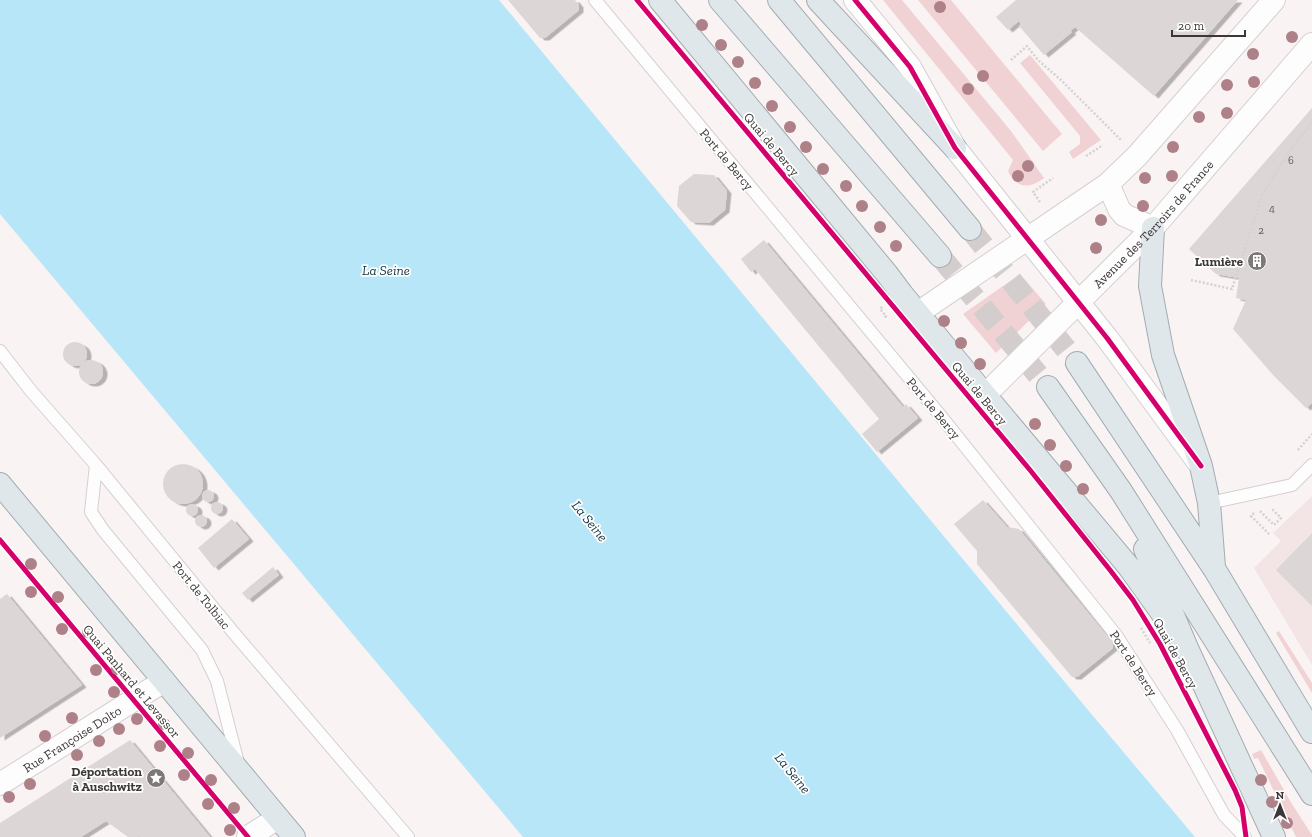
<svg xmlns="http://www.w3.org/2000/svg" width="1312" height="837" viewBox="0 0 1312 837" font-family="'Zilla Slab',serif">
	<defs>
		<filter id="shadow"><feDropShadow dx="4.5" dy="2.5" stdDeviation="0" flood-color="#0004"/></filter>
	</defs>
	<rect width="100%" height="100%" fill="#faf3f3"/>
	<path fill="#f3e4e5" d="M1312,496V665L1254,568L1281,541L1273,533Z"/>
	<path fill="#f0d2d4" d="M883,0H902L1011,131L1044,178C1030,189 1016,189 1008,171L1013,160Z
		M918,0H951L1062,134L1043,151Z
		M1030,55L1101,140L1073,159L1069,152L1080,144V136L1020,63Z
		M1020,274L1046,304L996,353L963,314Z
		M1279,631L1312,683V693L1276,633Z
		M1261,750L1292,804L1312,835V837H1296L1258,758L1254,759L1252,754Z"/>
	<path fill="#b7e6f8" d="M0,0H499L1088,710L1195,837H523L0,214Z"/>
	<path fill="#dcd6d6" filter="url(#shadow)" d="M508,0H575L579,5V10L545,38H540Z
		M1016,0H1238L1154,96L1075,27L1070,31L1072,32L1044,55L1019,26L1021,24L1019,21L1008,30L996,17Z
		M1312,108V403L1306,408L1273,375L1233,329L1246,300L1236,298L1239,278L1216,274L1189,249Z
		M694,174L714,175L727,191L725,210L709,223L691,222L677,206L679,186Z
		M764,240L903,407L906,404L918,418L877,452L862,434L879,419L755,269L751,272L741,259Z
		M63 354a12 12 0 1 1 24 0a12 12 0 1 1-24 0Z
		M79 372a12 12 0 1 1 24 0a12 12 0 1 1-24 0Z
		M163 484a20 20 0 1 1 40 0a20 20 0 1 1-40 0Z
		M202 496a6 6 0 1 1 12 0a6 6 0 1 1-12 0Z
		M983,500L1007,527L1019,529L1113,643V648L1077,677H1072L977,564V551L954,524Z
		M211 508a6 6 0 1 1 12 0a6 6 0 1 1-12 0Z
		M186 510a6 6 0 1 1 12 0a6 6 0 1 1-12 0Z
		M195 521a6 6 0 1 1 12 0a6 6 0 1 1-12 0Z
		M232,519L249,539L214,568L198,548Z
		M1312,533V606L1276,570Z
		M273,567L279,575L248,600L242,593Z
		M7,594L82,685L0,738V599Z
		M130,740L210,837H140L139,836L137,837H128L106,821L81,837H0V823Z"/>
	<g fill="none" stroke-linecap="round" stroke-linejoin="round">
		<path stroke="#d4cdcd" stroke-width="22" stroke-dasharray="22 11" stroke-linecap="butt" d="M970,229L1077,363
			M940,256L1048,387"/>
		<defs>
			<path id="service" d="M595,0L940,415L1116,635L1177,730L1224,815L1245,837
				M0,351L31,391L96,465L233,632L408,837
				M96,465L91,512L103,530L202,650L217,681L238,763
				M1209,503L1292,485L1312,465"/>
			<g id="minor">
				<path d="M855,0L910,67L955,148L1107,338L1198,462"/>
				<path id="s1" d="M0,784L164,681"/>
				<path d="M248,837L278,818"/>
			</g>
			<g id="tertiary">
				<path d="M1108,184L1119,209L1124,215L1153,228"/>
				<path d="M918,313L1108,184L1137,156L1274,0"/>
				<path id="s2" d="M985,395L1153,228L1312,44"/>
			</g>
			<path id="primary" d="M660,0L887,274L902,294L985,395L1129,567L1187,648
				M720,0L940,256
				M779,0L970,229
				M818,0L955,148
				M1153,228L1150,286L1163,355L1201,466L1209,503L1214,567
				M1077,363L1215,570L1312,732
				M1048,387L1121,491L1312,794
				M0,484L294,837
				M1145,549L1187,648L1274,837"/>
		</defs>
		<use href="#service" stroke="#d5cfd0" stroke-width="14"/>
		<use href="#minor" stroke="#d5cfd0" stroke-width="24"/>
		<use href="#tertiary" stroke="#d5cfd0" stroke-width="24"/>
		<use href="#primary" stroke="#a2adb1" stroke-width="24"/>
		<path stroke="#d5d2d2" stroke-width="2.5" stroke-dasharray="2 2" stroke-linecap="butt" d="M1011,60L1027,46L1038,60L1062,81L1121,140
			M1086,156L1103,145
			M1040,202L1033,192L1053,178
			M1191,280L1232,289L1263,193L1294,145L1312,122
			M882,307L880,309L886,316L884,318
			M1298,450L1312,434
			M1260,511L1274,525L1281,518L1271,508
			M1254,513L1251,516L1270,535
			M1141,628L1150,643"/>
		<use href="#service" stroke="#fefdfd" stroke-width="12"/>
		<use href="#minor" stroke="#fefdfd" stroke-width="22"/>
		<use href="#tertiary" stroke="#fefdfd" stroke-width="22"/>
		<use href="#primary" stroke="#e0e7ea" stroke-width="22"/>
		<defs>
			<path id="cycleway" d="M637,0L1030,470L1110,570L1133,600L1160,644L1235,790L1242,807L1246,837
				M855,0L910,67L955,148L1107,338L1201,466
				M0,540L248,837"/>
		</defs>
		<use href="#cycleway" stroke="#fff" stroke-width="8"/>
		<use href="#cycleway" stroke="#d6006c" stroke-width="5"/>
	</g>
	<g fill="#ae8087">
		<circle cx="940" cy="7" r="6"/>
		<circle cx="702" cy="25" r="6"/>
		<circle cx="1292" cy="37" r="6"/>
		<circle cx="721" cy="45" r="6"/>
		<circle cx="1253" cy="54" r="6"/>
		<circle cx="738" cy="62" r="6"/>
		<circle cx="983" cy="76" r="6"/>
		<circle cx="1254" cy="82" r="6"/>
		<circle cx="755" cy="83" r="6"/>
		<circle cx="1227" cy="85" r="6"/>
		<circle cx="968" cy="89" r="6"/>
		<circle cx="772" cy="106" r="6"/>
		<circle cx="1227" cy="113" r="6"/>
		<circle cx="1199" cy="117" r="6"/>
		<circle cx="790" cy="127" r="6"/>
		<circle cx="806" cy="147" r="6"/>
		<circle cx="1173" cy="147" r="6"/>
		<circle cx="1028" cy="166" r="6"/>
		<circle cx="823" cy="169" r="6"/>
		<circle cx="1018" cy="176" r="6"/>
		<circle cx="1172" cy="176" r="6"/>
		<circle cx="1145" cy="178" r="6"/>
		<circle cx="846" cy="186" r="6"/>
		<circle cx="862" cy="206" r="6"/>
		<circle cx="1143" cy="206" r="6"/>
		<circle cx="1101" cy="220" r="6"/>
		<circle cx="880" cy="227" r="6"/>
		<circle cx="896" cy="246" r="6"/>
		<circle cx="1096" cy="248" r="6"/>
		<circle cx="944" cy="321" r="6"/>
		<circle cx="961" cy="343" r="6"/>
		<circle cx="980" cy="364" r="6"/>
		<circle cx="1035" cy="424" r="6"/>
		<circle cx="1050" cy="445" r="6"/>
		<circle cx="1066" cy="466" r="6"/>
		<circle cx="1083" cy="489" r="6"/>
		<circle cx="31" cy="564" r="6"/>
		<circle cx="31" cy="592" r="6"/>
		<circle cx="58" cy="597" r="6"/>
		<circle cx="62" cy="629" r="6"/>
		<circle cx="88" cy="632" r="6"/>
		<circle cx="117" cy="669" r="6"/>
		<circle cx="96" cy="670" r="6"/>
		<circle cx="114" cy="692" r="6"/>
		<circle cx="72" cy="718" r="6"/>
		<circle cx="137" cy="719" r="6"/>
		<circle cx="164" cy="724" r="6"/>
		<circle cx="119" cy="729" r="6"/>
		<circle cx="45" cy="736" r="6"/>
		<circle cx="99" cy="741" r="6"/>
		<circle cx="160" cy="746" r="6"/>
		<circle cx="188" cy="753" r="6"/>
		<circle cx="77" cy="755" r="6"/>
		<circle cx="184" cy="775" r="6"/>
		<circle cx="211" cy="780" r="6"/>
		<circle cx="1261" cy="780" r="6"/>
		<circle cx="30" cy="784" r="6"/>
		<circle cx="9" cy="797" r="6"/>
		<circle cx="1272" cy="802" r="6"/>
		<circle cx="208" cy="804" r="6"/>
		<circle cx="234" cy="808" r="6"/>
		<circle cx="1287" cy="823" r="6"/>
		<circle cx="230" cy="830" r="6"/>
	</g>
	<defs>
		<symbol id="building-disc" viewBox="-11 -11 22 22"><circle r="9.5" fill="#7e7979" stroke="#fff"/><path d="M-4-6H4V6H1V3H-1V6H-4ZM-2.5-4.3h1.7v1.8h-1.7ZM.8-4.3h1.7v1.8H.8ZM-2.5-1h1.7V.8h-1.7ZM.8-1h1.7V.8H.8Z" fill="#fff"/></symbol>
		<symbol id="sight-disc" viewBox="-11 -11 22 22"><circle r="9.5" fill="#7e7979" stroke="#fff"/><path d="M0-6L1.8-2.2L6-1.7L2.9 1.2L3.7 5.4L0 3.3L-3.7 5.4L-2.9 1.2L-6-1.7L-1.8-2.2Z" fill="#fff"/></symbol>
	</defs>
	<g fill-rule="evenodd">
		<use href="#building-disc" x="1246" y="250" width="22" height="22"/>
		<use href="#sight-disc" x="145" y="767" width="22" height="22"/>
	</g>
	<g text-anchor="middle" stroke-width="3.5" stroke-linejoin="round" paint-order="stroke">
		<g font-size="11" fill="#645f5f">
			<text x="1291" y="164">6</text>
			<text x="1272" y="212">4</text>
			<text x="1261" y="234">2</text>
		</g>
		<g font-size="13" fill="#3c3737" stroke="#fff">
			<text transform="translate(772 144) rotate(50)" y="5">Quai de Bercy</text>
			<text transform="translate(727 159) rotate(50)" y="5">Port de Bercy</text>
			<text dy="5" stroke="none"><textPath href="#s2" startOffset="240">Avenue des Terroirs de France</textPath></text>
			<text transform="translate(980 393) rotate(50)" y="5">Quai de Bercy</text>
			<text transform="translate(934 408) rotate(50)" y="5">Port de Bercy</text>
			<text transform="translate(202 595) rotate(51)" y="5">Port de Tolbiac</text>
			<text transform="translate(1176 653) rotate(61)" y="5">Quai de Bercy</text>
			<text transform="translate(1134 663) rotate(57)" y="5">Port de Bercy</text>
			<text transform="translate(132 681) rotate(50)" y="5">Quai Panhard et Levassor</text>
			<text dy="5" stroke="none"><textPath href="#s1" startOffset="85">Rue Françoise Dolto</textPath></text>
		</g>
		<g font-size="13" font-weight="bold" fill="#3c3737" stroke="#fff" text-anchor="end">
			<text x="1243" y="266">Lumière</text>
			<text x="142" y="776">Déportation<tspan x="142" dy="15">à Auschwitz</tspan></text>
		</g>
		<g font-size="14" font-style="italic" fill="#143641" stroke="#fff">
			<text x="386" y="275">La Seine</text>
			<text transform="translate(590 521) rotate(51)" y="5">La Seine</text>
			<text transform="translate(793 773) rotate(51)" y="5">La Seine</text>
		</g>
	</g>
	<g transform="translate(1280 805)" stroke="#ffffff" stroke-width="3" paint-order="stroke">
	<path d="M0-3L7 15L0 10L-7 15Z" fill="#3c3737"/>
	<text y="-6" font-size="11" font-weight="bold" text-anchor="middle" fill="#3c3737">N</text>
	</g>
	<path d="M1172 30v6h73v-6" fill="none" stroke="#3c3737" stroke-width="2"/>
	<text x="1178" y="30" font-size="12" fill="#3c3737" stroke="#ffffff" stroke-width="3" paint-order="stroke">20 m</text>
</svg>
